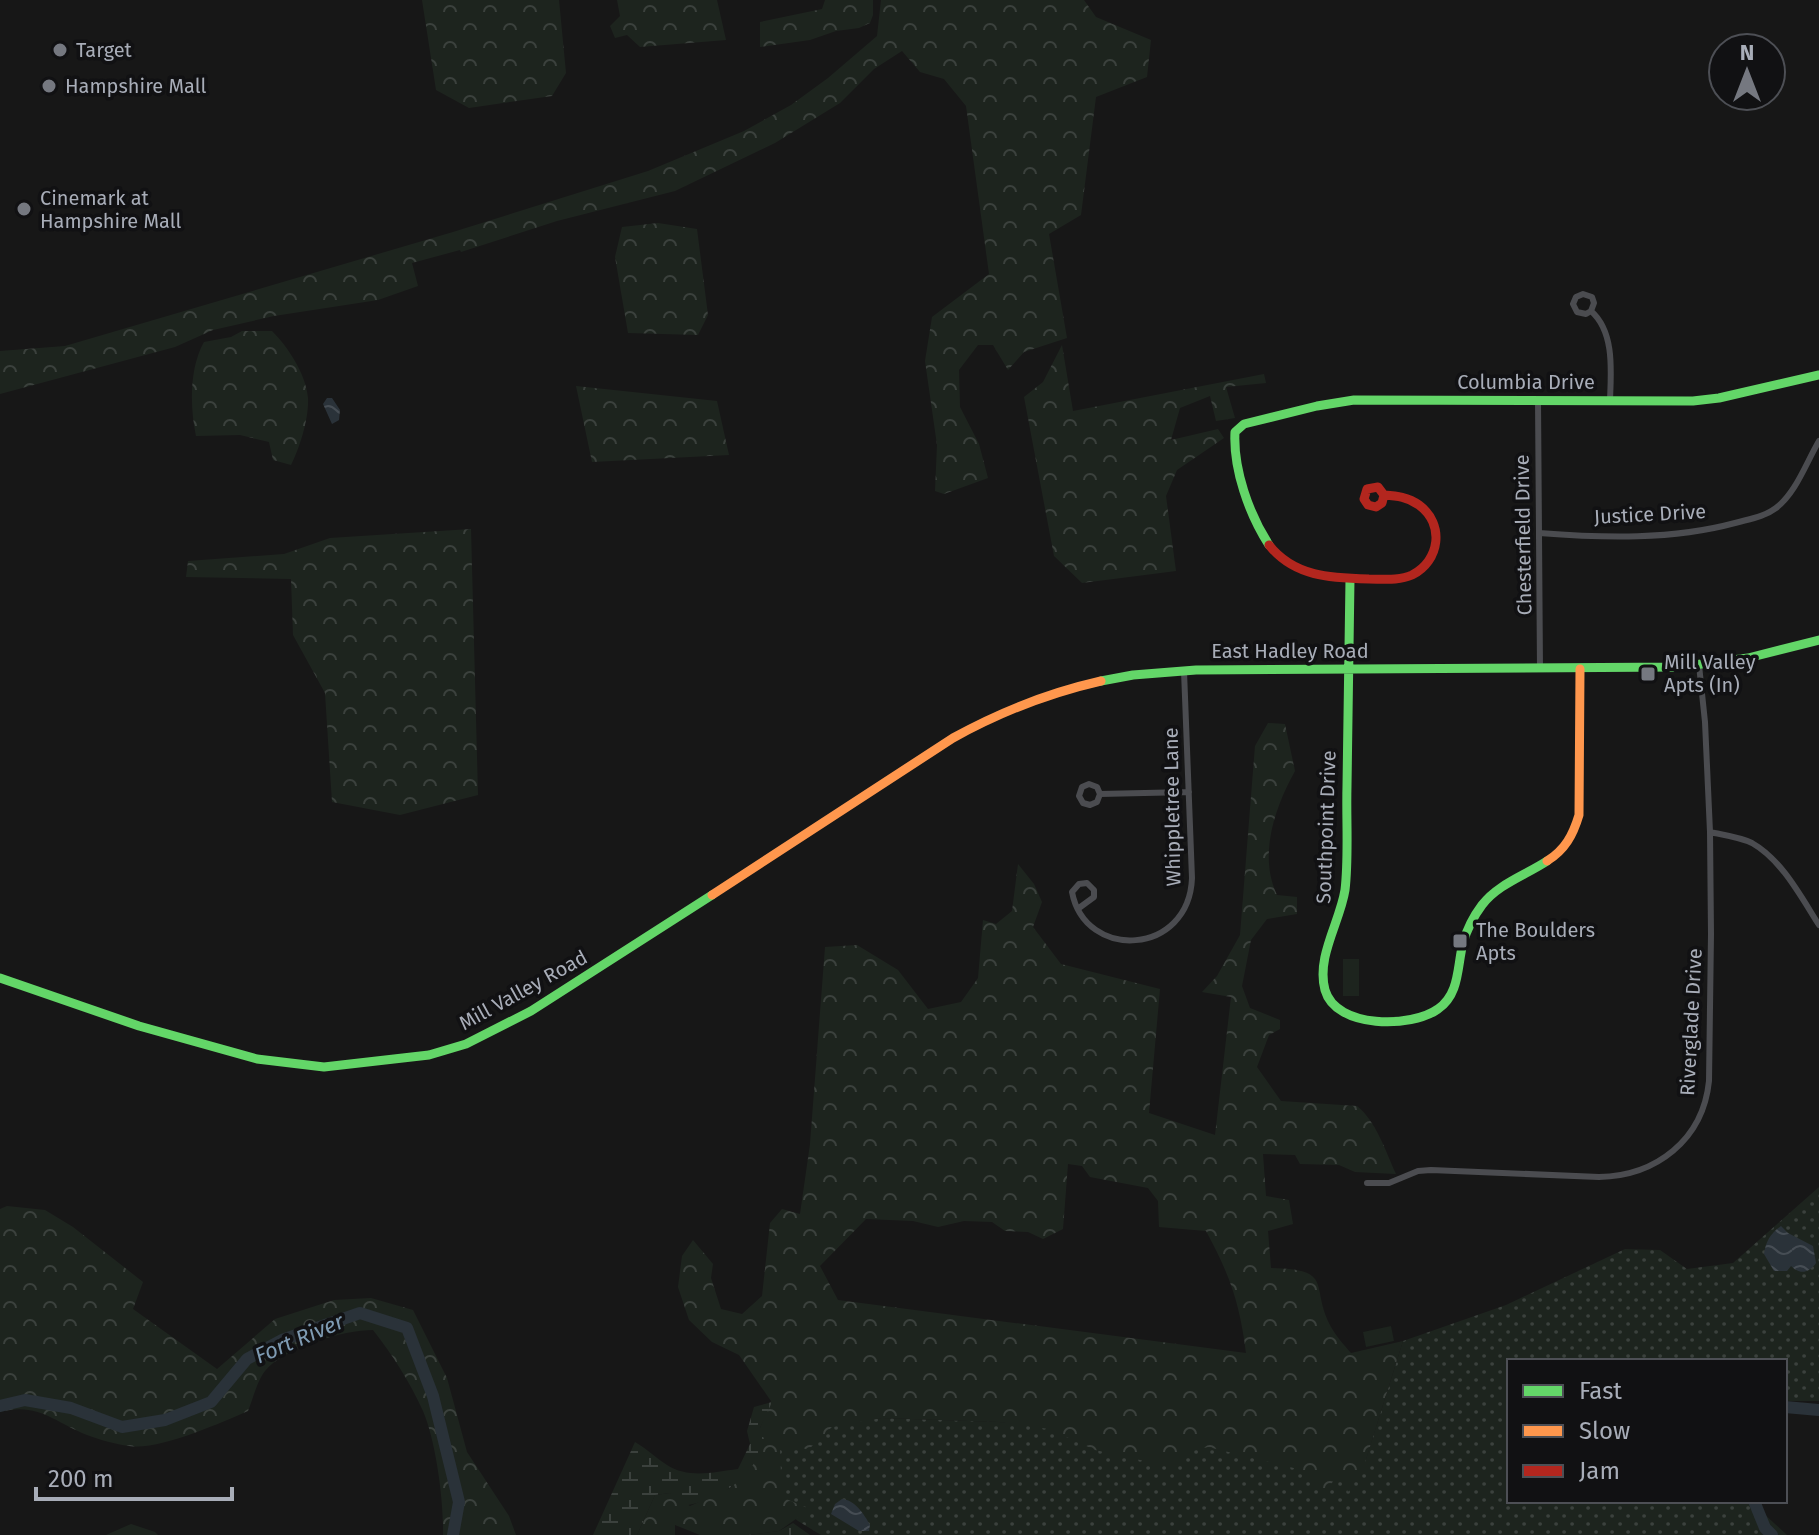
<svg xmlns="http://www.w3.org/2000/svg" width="1819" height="1535" viewBox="0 0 1819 1535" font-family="'Fira Sans',sans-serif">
	<defs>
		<pattern id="grass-dots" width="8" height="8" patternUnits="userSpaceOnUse" patternTransform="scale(2)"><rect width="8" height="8" fill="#1d241e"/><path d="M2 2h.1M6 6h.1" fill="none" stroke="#3b413d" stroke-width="1.8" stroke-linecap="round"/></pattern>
		<pattern id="forest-crowns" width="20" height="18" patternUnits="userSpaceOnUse" patternTransform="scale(2)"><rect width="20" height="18" fill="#1d241e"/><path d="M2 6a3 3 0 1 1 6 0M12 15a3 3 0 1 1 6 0" fill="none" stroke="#3b413d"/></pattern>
		<pattern id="wetland-marsh" width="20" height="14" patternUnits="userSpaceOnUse" patternTransform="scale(2)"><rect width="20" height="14" fill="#1d241e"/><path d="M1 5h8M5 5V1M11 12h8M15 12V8" fill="none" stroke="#3b413d"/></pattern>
		<pattern id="water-waves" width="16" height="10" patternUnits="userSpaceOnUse" patternTransform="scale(2)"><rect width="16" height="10" fill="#2a3239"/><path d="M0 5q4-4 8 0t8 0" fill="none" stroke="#464d54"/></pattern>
	</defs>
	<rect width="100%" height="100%" fill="#171717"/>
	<path fill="url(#grass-dots)" d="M1819,1187V1401H1785V1361H1509V1501H1750L1787,1535H821L798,1521L773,1500L780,1432L882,1418L999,1422L1366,1459L1403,1341L1506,1305L1625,1249L1660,1250L1687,1269L1733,1263Z"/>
	<path fill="url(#forest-crowns)" fill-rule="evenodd" d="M422,0H559L566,73L552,96L469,108L436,90Z
		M617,0H717L726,40L640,47L627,35L615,38L610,26L620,16Z
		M825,0H873V15L870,23L859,28L836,31L810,40L760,47V22L822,9Z
		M881,0H1084L1096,17L1151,40L1147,77L1096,97L1081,215L1049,234L1067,338L1024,352L1008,370L993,345H978L959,370L960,407L979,444L988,478L944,494L935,491L937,445L925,361L932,317L989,274L966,106L944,79L920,72L902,51L874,69L840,103L775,143L675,191L557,221L461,252L460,250L412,263L418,286L378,300L274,316L213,330L175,347L0,394V351L65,346L453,232L648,171L744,131L791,105L828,78L877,36Z
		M658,223L697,229L708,315L698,335L628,333L615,257L622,227Z
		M242,331H272C288,347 306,374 308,398C309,418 300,447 291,465L273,460L269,442L240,435L196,436C190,407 189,369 204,342L231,337Z
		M1062,345L1073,411L1264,374L1266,383L1226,387L1235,418L1216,421L1210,396L1180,408L1171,440L1218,429L1224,438L1177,470L1166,496L1176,571L1082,583L1054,556L1024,397L1043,382Z
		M576,386L717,401L729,455L592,462Z
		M471,529L478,795L400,815L332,802L325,693L293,635L291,579L186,577L188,561L284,554L330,538Z
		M1268,723L1285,724L1295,771C1275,807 1258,855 1277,895L1297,897V914L1267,919L1251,940L1242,986L1250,1008L1280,1020V1029L1269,1035L1257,1067L1281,1101L1357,1106C1376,1121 1386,1152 1396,1174L1355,1172L1339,1165L1300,1164L1295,1155L1263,1154L1266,1196L1289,1200L1293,1224L1268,1231L1271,1268C1336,1269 1309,1287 1331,1327C1336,1336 1344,1345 1351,1353L1403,1341L1363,1469L1348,1492L1342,1473L1337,1475L1325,1494L1310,1472L1208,1447L1192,1451L1167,1466L1095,1450L1049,1429L999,1422L882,1418L832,1427L808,1450L796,1445L780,1449L781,1475L786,1499L810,1509L779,1531L748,1535H700L675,1525V1535H637L655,1495L670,1493L690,1506L730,1488L749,1470L760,1428L771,1401L739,1355L712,1342L689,1320L678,1287L682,1256L693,1240L713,1264L711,1278L721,1309L742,1314L762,1296L770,1223L782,1209L800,1214L810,1144L825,947L857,945L898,970L928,1009L961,1002L978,978L983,920L996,924L1012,911L1018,864L1034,884L1042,902L1033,927L1061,964L1160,989L1149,1113L1215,1135L1231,997L1202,992L1217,976L1240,935L1255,746ZM1068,1164L1082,1166L1090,1177L1148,1188L1158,1201L1159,1227L1206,1231C1230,1275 1240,1304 1246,1353L838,1300L820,1266L866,1219L913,1221L938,1227L964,1221L992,1222L1005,1231L1028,1232L1043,1239L1063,1229Z
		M7,1206L45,1210L73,1227L143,1282L133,1309L217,1369L275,1319L334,1300L371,1298L413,1310L447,1378L467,1452L509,1516L516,1535H443C444,1502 436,1441 423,1411C410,1382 392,1354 373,1330C343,1330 285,1347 265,1371C257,1381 253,1399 248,1411C220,1423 158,1451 129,1446C116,1444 100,1440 87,1435C54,1422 38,1402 0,1412V1209Z
		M131,1524L155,1532L158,1535H106Z"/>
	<path fill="url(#wetland-marsh)" d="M772,1402L760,1428L765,1442C760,1451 755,1463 749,1471C733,1490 703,1505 679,1506L670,1493L655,1495L637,1535H593L635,1442C647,1449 656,1458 667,1465C688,1479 715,1472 738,1469L750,1444L747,1431L754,1407Z
		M793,1523L810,1535H748L779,1531Z"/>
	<path fill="#1d241e" d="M1343,959H1359V996H1343Z
		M1391,1326L1394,1341L1366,1347L1363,1332Z"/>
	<path fill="url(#water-waves)" d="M327,398H332L340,410L339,420L332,424L323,404Z
		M1781,1226L1788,1233L1813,1246L1816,1263C1809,1273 1800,1275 1791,1266L1787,1271H1774L1764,1254C1766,1241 1770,1234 1781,1226Z
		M842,1499C855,1500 864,1514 870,1525L869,1531H859L831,1514L835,1504Z"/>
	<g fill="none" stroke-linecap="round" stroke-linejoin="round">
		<path stroke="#2a3239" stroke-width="12" d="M0,1406L25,1400L71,1408L122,1427L165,1420L211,1402L247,1359L282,1340L360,1313L407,1328L433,1396L459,1502L453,1535
			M1785,1407L1819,1410
			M1754,1501L1765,1528L1772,1535"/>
		<path stroke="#4b4c50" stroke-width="6" d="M1591,311L1586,314L1577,312L1573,304L1576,297L1583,294L1592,297L1594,303L1591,311C1615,332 1611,372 1610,400
			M1538,400L1540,669
			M1539,533C1604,538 1672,540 1735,523C1749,519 1764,517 1776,508C1796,493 1806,463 1819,441
			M1100,794L1097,802L1090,805L1083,803L1079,796L1082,787L1089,784L1097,787L1100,794L1189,792
			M1710,832C1723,835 1740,837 1752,843C1782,860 1801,897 1819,925
			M1079,908L1094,897V890L1087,883L1079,884L1072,892C1085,961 1189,956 1192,878L1184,671
			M1367,1183H1389L1418,1171L1431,1170L1599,1177C1656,1176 1703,1140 1709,1081L1711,934L1710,832L1705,722L1699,665"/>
		<path stroke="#63d668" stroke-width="9" d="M1269,545C1249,514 1233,469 1235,432L1244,424L1317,406L1354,400L1693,401L1719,398L1819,375
			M1350,579C1349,648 1348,717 1347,786C1346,820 1349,856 1345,890C1340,922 1316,957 1325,990C1336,1029 1412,1028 1438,1009C1460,994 1457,966 1463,943C1467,929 1473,917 1482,905C1498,884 1526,875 1547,861
			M1101,681L1133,675L1196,670L1678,667L1748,658L1819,640
			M0,978L139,1026L257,1059L324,1067L429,1055L466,1044L531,1011L712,895"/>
		<path stroke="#ff974d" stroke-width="9" d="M1547,861C1565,850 1573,835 1579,815L1580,669
			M712,895L953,738C1000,712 1048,693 1101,681"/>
		<path stroke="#b3261e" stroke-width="9" d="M1269,545C1294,577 1331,578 1369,579C1383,579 1399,581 1412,575C1440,561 1445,524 1419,505C1408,497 1397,496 1384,495L1378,487L1367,489L1364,499L1368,505L1376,507L1382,503L1384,495"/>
	</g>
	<g fill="#757880" stroke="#111113" stroke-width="3">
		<circle cx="60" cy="50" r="8"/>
		<circle cx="49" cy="86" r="8"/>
		<circle cx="24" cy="209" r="8"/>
		<rect x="1640" y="666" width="16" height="16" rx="4"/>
		<rect x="1452" y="933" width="16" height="16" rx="4"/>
	</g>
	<g text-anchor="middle" stroke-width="7" stroke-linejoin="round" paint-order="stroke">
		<g font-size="20" fill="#a8adb8" stroke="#111113" text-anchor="start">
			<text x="76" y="57">Target</text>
			<text x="65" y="93">Hampshire Mall</text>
			<text x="40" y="205">Cinemark at<tspan x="40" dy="23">Hampshire Mall</tspan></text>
			<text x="1664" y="669">Mill Valley<tspan x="1664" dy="23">Apts (In)</tspan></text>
			<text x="1476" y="937">The Boulders<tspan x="1476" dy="23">Apts</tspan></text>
		</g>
		<g font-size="20" fill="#a8adb8" stroke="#111113">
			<text x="1526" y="389">Columbia Drive</text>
			<text transform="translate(1650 514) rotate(-3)" y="7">Justice Drive</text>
			<text transform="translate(1523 535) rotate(-91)" y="7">Chesterfield Drive</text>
			<text x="1290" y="658">East Hadley Road</text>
			<text transform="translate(1172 807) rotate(-91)" y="7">Whippletree Lane</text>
			<text transform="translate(1326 827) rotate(-88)" y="7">Southpoint Drive</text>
			<text transform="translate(523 990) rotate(-29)" y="7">Mill Valley Road</text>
			<text transform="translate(1691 1022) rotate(-87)" y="7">Riverglade Drive</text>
		</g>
		<g font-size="22" font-style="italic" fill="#7f9bb3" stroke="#111113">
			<text transform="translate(299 1338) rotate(-23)" y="8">Fort River</text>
		</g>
	</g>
	<rect x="1507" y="1359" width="280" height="144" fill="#111113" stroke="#4d4f55" stroke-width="2"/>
	<rect x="1523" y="1385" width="40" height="12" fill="#63d668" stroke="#4d4f55" stroke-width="2"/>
	<text x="1579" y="1399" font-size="24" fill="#a8adb8">Fast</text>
	<rect x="1523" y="1425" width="40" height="12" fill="#ff974d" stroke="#4d4f55" stroke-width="2"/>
	<text x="1579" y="1439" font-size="24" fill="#a8adb8">Slow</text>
	<rect x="1523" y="1465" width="40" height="12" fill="#b3261e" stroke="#4d4f55" stroke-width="2"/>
	<text x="1579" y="1479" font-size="24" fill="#a8adb8">Jam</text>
	<g transform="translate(1747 72)"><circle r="38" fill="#111113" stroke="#4d4f55" stroke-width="2"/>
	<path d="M0-6L14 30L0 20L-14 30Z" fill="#757880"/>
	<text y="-12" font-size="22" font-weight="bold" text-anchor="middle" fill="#a8adb8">N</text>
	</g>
	<path d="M36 1487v12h196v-12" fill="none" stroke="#a8adb8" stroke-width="4"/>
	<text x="48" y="1487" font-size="24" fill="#a8adb8" stroke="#111113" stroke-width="6" paint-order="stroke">200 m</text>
</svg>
